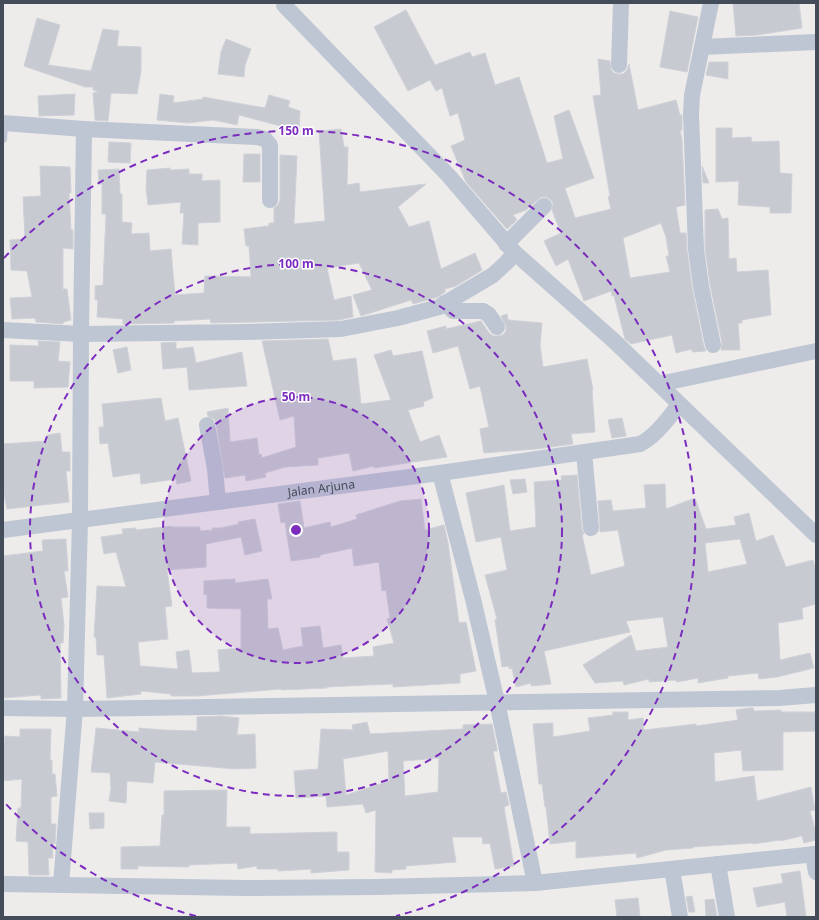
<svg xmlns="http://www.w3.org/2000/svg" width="819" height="920" viewBox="0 0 819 920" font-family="'Noto Sans',sans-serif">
	<rect width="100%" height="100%" fill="#eeebeb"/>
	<path fill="#c8cad1" stroke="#cfd1d8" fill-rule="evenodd" d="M733,3H799L802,28L757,35L736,36Z
		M406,10L435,65L470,52L472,57L485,53L495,85L519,77L547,163L563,159L554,116L569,110L594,178L565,188L575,218L611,209L608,197L610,196L593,96L601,95L598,59L610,61L611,70L614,73L618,74H623L627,70L629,64L638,110L676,100L680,115H682V130L680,131L682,140L685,205L676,207L680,233H686L687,250L692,287L704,347L706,351L692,352V349L676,353L672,335L631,344L625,339L614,296H612L611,291L584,301L568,259L556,266L544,241L561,233L552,210L553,203L550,199L546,197H541L526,210L513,215L517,220L507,229L466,182L451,146L465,140L458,113L450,116L442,88L436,91L430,80L408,91L374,27ZM661,223L666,237L669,256H666L670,272L630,278L623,238Z
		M670,11L698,17L687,72L660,67Z
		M37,18L60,25L48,65L91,71L103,29L119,31L117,46L141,47V71L137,94L111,93L108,121L95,120L93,93L99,92L93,90V87H85L24,66Z
		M226,39L251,49L245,65L244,77L218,74L221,52Z
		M709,62H728V79L706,75Z
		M75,94L74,115L39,116L38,96Z
		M160,94L174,96L173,103L203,99V97L265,108L269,95L290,101L288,107L300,111L299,131L239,115L237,125L213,120L188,123L157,120Z
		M716,128H732V138L751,137L752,142L779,141L780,173L792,174L791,213H770V207L738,205L739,181L716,182Z
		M341,129L344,147H348L347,185L359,183L360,192L426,184L398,207L409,227L429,221L441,269L475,253L482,270L456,286L445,289V292L438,297L413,304L411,300L361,316L353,295L372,290L359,263L327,268L334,300L351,296L353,317L339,320L211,323L210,319L174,321V323L123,324V319L97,317L98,300H95V286L103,285L106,214H102V184H99L98,170L119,169L120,194H122V222L132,223L131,234L149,233L150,251L171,249L175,295L204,293L205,276L251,277L249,246H246L244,229L269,226V223H274V208L278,205L280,200V155L297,156L294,224L324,221L325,220L319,131Z
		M109,142L131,143L130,163L108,162Z
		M244,154H260V182H243Z
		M40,166L70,167L71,193H69L71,230H73V249L63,248V289H67L71,320L63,322V324L36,322L35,318L12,319L10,298L32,297L27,271L11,270L10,240L25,239L23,197L41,196Z
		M702,166L709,183H703Z
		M170,168V170L189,169V174H202V181L220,180V222L198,223V245L182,244L184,213H180L181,202L148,205L146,188L147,170Z
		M718,209L722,219L728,218L729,259L736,258L737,272L768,270L771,315L742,320V323H738L740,350H721L722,343L710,284L705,248V210Z
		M507,314L508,320L542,323L540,345L543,367L587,359L593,390H592L595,432L571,434L573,444L536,449L484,453L480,429L489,427L480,386L470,389L458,346L433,353L427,331L446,326V329L481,321L489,333L493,336H498L503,335L506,331V326L501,316Z
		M328,339L333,361L356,358L361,404L391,400L374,355L391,350L393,356L422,351L433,398L423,402L424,406L408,410L420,442L439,435L447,457L374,468V466L353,471L349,453L318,458V465L285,467L265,473L266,477L246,481L245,475L225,478L216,423L214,419L208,416L207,412L228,408L230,442L257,438L259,455L261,454L262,458L296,447L294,416L280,420L262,341Z
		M38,341L60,342L58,361L70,362L68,387L34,388V381H10V345L39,346Z
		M176,342V349L193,347L196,363L242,352L247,386L189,390L187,367L163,369L161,343Z
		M127,347L131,370L118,373L113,350Z
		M161,398L165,421L178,418L191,481L177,484L176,479L141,484L140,473L113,477L108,443L100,444L99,427H104L102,404Z
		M622,418L626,436L612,438L608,420Z
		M60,433L62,452H70V471H66L69,502L7,509L3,490V444L48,441L47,435Z
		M577,475L582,529L584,534L582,535L591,575L625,566L618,530L600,532V527L598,501L611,500L613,511L646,508L644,485L665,484L666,509L695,498L706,529L736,525L734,517L749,513L756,541L773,535L786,567L813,560L816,572V604L802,608L803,619L778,623L780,660L810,653L814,668L777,677L759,679L758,673L728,676V678L698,683V678L677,682L676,680L649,682V679L624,685L623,681L595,683L583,665L631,635L636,651L668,647L663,617L626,621L630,632L544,651L551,684L531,686V683L516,687L512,668L509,669V666L502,667L495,620L497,619L485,575L507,570L501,537L476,542L466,493L504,485L510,531L536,527L534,482L562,480L561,476ZM740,539L747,564L708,572L705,543Z
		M525,479L527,492L513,494L510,480Z
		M421,499L425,530L444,525L448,543L459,623L466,622L476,671L460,674V683L393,687V684L368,685L327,687V688L281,690V689L197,696H171V694L141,691V694L107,698L104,655H97L96,637H94L97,586L126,587L116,552L104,554L101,537L123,534L122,529L136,528V530L172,526V527H200V531L213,530L212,528H221L239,524L238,522L255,519L262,551L245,555L241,537L206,544V567L167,570L172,606L165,607L168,639L138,642L140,666L178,669L176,652L189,650L192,673L220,672L218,650L241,648V609L207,608V594L204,595V581L235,579V583L268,579L272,599H267L268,629L278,628L283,650L303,646L301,628L320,626L323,648L341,645L343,658L374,656L373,647L394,643L387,619L390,618L386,590L382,591L379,562L354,566L352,548L320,555V557L291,561L285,522L281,523L278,504L300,501L304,528L330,522L331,527L357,519L356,515L400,501Z
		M66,539L68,571H64L68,597L61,598L64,625L63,643H60L61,698L41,699V695L3,698V556L43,551L42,540Z
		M748,708H753L754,711L781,710V712H816V731L783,732V770L743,771L741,750L714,753L715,782L754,776L757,801L811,787L815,810L810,811L816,833V840L804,843L802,836L780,841V840L753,844V843L693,847V848L666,850L637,858L636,853L576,858V841L550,844L546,807H545L542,784H539L533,724L553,723V737L590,731L588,718L613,715V712H628V720L643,718L644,730L696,724V726L738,720L736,710Z
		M221,716L239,718L237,735L255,734L256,768L235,769L155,762L153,783L127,781L126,803L109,801L111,788L110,773L91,772L96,728L139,732V728L164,730L197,731V717Z
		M367,722L370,734L463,729V725L492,724L497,749V751H493L501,793L506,792L509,805L504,807L514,866L495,869L490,843L483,844L482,837H452L456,862L406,866V869L392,870V873L375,872L376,810L366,813L363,804L327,807L326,796L296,798L294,771L318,769L321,729L353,730L352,725ZM388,751L389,781L346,795L343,759ZM439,758L438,792L405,796L403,761Z
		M20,729H51L50,760H52V774H55L57,796L51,797V824H56L55,844H52L53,858H48L49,875H29L28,842L16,841L18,808H21L22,779L3,781V750L5,736L20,737Z
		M227,790L226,827H250V834L337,832V852H349V870L311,873V869L278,871V869H257V866L238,869L237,863L189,865V867L138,866V869H121V847L160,846L162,815H164V791Z
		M89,813H104V828L90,829Z
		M800,871L806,917H787L785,902L757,907L753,888L783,883L781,874Z
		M692,896L695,912H689L686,897Z
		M638,898L640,917H617L615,900Z
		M714,899L717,917H706L705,900Z"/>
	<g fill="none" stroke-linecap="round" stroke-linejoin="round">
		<path stroke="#bdc6d2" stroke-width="8" d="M3,139L4,123"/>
		<g stroke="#bdc6d2" stroke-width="16">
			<path d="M711,3L692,95L691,114L696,249L701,286L713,345"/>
			<path d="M702,47L816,42"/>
			<path d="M619,65L621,3"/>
			<path d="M3,123L84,129L81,334L80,520L75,709L61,884"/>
			<path d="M84,129L257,137L265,139L270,145V200"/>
			<path d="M506,244L544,206"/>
			<path d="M514,252L613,340L816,535"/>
			<path d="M445,303L453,311H483L489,315L497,327"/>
			<path d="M3,330L81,334L246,332L341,329L398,318L439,307L493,275L508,261L514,252L448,175L284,5"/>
			<path d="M659,384L816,351"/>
			<path d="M207,425L215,469L218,502"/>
			<path d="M584,452L591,528"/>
			<path d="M440,473L473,599L497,702L535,883"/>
			<path id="s1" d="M3,530L440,473L640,444C654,437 670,417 679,404"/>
			<path d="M3,708L75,709L779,698L816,695"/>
			<path d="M813,854L816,872"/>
			<path d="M718,864L727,917"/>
			<path d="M672,869L680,917"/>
			<path d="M3,884L244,888L377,887L535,883L816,854"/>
		</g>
	</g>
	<circle cx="296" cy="530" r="133" fill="#7b2cbf" fill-opacity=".12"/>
	<g fill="none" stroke="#7b2cbf" stroke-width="2" stroke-dasharray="7 5">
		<circle cx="296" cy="530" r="133"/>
		<circle cx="296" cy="530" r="266"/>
		<path d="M196 916A399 399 0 0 1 4 802M4 258A399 399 0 1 1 396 916"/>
	</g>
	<g text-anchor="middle" stroke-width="3" stroke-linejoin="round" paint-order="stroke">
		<g font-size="12" fill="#434d59" stroke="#fff">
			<text dy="4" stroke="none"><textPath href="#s1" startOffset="321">Jalan Arjuna</textPath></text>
		</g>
	</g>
	<circle cx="296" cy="530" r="6" fill="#7b2cbf" stroke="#fff" stroke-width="2"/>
	<g font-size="12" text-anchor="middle" font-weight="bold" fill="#7b2cbf" stroke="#fff" stroke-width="3" stroke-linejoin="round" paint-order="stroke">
		<text x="296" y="135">150 m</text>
		<text x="296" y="268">100 m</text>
		<text x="296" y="401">50 m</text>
	</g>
	<rect width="819" height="920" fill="none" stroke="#434d59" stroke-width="8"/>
</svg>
